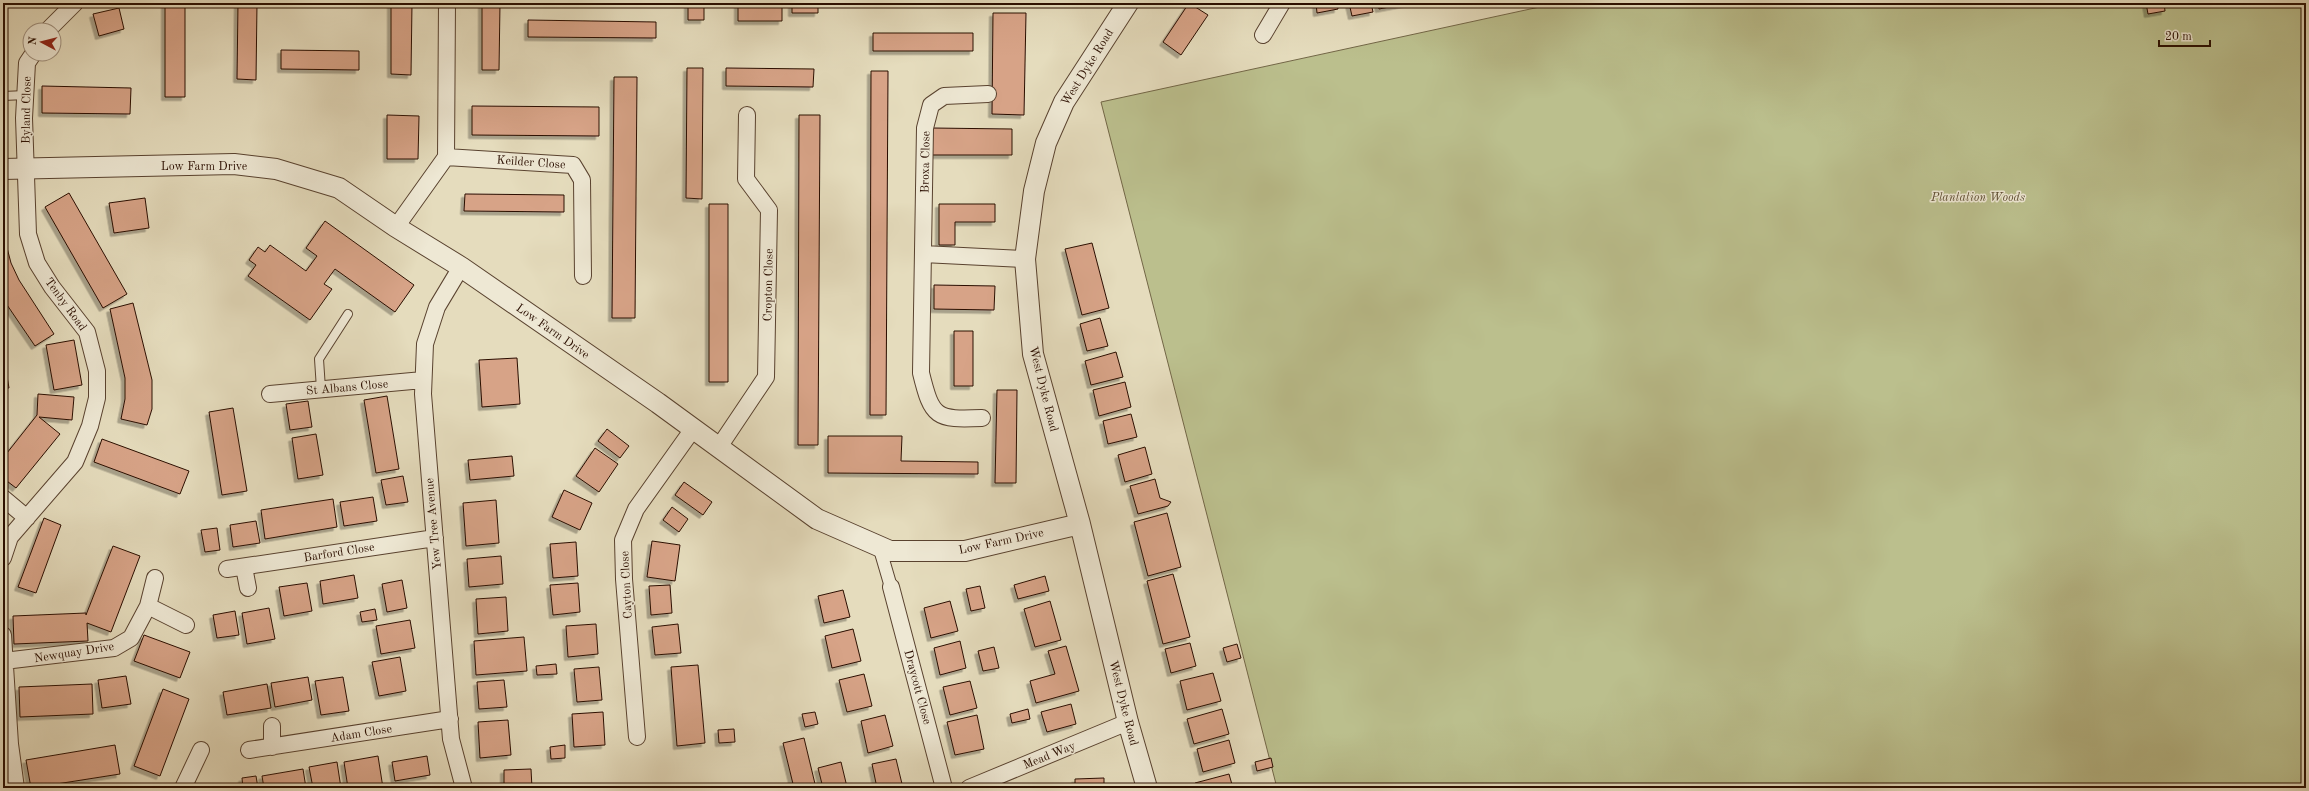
<svg xmlns="http://www.w3.org/2000/svg" width="2309" height="791" viewBox="0 0 2309 791" font-family="'Old Standard TT',serif">
	<defs>
		<filter id="shadow"><feDropShadow dx="-3.5" dy="3.5" stdDeviation="0" flood-color="#0004"/></filter>
	</defs>
	<rect width="100%" height="100%" fill="#e5dcbd"/>
	<filter id="stains"><feTurbulence type="fractalNoise" baseFrequency=".005" numOctaves="4"/><feColorMatrix values="0 0 0 0 .2 0 0 0 0 .09 0 0 0 0 .02 0 0 0 .5 -.17"/></filter>
	<radialGradient id="worn" r=".72"><stop offset=".6" stop-color="#630" stop-opacity="0"/><stop offset="1" stop-color="#630" stop-opacity=".3"/></radialGradient>
	<path fill="#bbbf8d" stroke="#726646" d="M1558,3H2306V788H1277L1101,102Z"/>
	<path fill="#d7a387" stroke="#2a0e00" filter="url(#shadow)" d="M165,3H185V97H165Z
		M238,3H257L256,80L237,79Z
		M391,3H412L411,75L391,74Z
		M482,3H500L499,70H482Z
		M688,3H704V20H688Z
		M738,3H782V21H738Z
		M792,3H818V13H792Z
		M1189,3L1208,15L1181,55L1163,42Z
		M1316,3H1337L1338,9L1317,13Z
		M1349,3H1371L1373,12L1352,16Z
		M1378,3H1410L1379,9Z
		M2146,3H2164L2165,11L2148,14Z
		M119,8L124,29L99,36L93,14Z
		M993,13H1026L1024,115L992,114Z
		M528,20L656,22V38L528,37Z
		M873,33H973V51H873Z
		M281,50L359,51V70L281,69Z
		M687,68H703L702,199L686,198Z
		M726,68L814,69L813,87L726,86Z
		M871,71H888L886,415H870Z
		M614,77H637L635,318H612Z
		M42,86L131,88L130,114L42,113Z
		M472,106L599,107V136L472,135Z
		M387,115L419,116L418,159H387Z
		M799,115H820L818,445H798Z
		M932,128L1012,129V155H932Z
		M69,193L127,294L103,308L45,207Z
		M465,194L564,195V212L464,211Z
		M145,198L149,228L114,233L109,203Z
		M709,204H728V382H709Z
		M939,204H995V222H955V245H939Z
		M3,206L7,230L3,231Z
		M325,221L414,285L395,312L335,269L324,284L332,289L310,320L248,276L256,265L249,260L258,247L265,252L270,245L306,271L317,256L306,248Z
		M3,240H5L11,263L19,280L54,334L35,346L3,299V266L6,265L3,266Z
		M1092,243L1109,308L1082,315L1065,249Z
		M934,285L995,286L994,310L934,309Z
		M133,303L152,380V409L147,425L121,419L125,399V378L110,309Z
		M1100,318L1108,346L1087,351L1080,324Z
		M954,331H973V386H954Z
		M74,340L82,385L54,390L46,345Z
		M1116,352L1123,377L1091,385L1085,361Z
		M3,353L9,388H3Z
		M517,358L520,404L482,407L479,360Z
		M1125,382L1131,407L1099,416L1093,390Z
		M997,390H1017L1016,483H995Z
		M38,394L74,397L72,420L39,417L60,434L16,488L3,478V458L37,415Z
		M387,396L399,469L376,473L364,400Z
		M308,401L312,427L290,430L286,404Z
		M233,408L247,491L222,495L209,412Z
		M1131,414L1137,437L1108,444L1103,421Z
		M607,429L629,446L620,458L598,441Z
		M316,434L323,475L298,479L292,438Z
		M828,436H902L901,461L978,462V474L828,473Z
		M102,439L189,471L180,494L94,462Z
		M1145,447L1152,474L1125,482L1118,455Z
		M595,448L618,464L599,492L576,476Z
		M512,456L514,476L470,480L468,460Z
		M403,476L408,502L386,505L381,480Z
		M1155,479L1160,498L1171,502L1168,506L1138,514L1130,486Z
		M684,482L712,502L703,515L675,495Z
		M564,490L592,503L580,530L552,517Z
		M373,497L377,521L344,526L340,502Z
		M333,499L337,527L265,539L261,510Z
		M496,500L499,543L466,546L463,503Z
		M672,507L688,519L679,532L663,520Z
		M1167,513L1181,567L1148,576L1134,522Z
		M44,518L61,525L36,593L18,587Z
		M256,521L260,543L233,547L230,525Z
		M217,528L220,550L205,552L201,530Z
		M652,541L680,545L675,581L647,577Z
		M576,542L578,576L553,578L550,544Z
		M113,546L140,556L111,632L87,623L88,641L14,644L13,616L86,613V615Z
		M501,556L503,584L469,587L467,559Z
		M1173,574L1190,637L1163,644L1147,581Z
		M354,575L358,598L323,604L320,581Z
		M1045,576L1049,591L1018,599L1014,585Z
		M402,580L407,608L387,612L382,584Z
		M307,583L312,611L284,616L279,587Z
		M578,583L580,612L553,615L550,585Z
		M670,585L672,613L651,615L649,586Z
		M980,586L985,608L971,611L966,589Z
		M843,590L850,617L824,623L818,596Z
		M506,597L508,631L478,634L476,599Z
		M950,601L958,631L931,638L924,608Z
		M1050,601L1061,640L1035,647L1024,609Z
		M269,608L275,639L247,644L242,613Z
		M375,609L377,620L362,622L360,612Z
		M235,611L239,635L217,638L213,615Z
		M410,620L415,648L381,654L376,626Z
		M596,624L598,654L568,657L566,626Z
		M678,624L681,653L655,655L652,627Z
		M853,629L861,661L832,668L825,636Z
		M144,635L190,652L180,678L134,661Z
		M524,637L527,671L476,675L474,641Z
		M960,641L966,668L940,675L934,648Z
		M1190,643L1196,666L1171,673L1165,649Z
		M1237,644L1241,658L1227,662L1223,648Z
		M1066,646L1079,691L1036,703L1030,681L1055,674L1048,651Z
		M994,647L999,668L983,671L978,651Z
		M400,657L406,691L379,696L372,662Z
		M556,664L557,674L537,675L536,666Z
		M698,665L705,743L677,746L671,667Z
		M599,667L602,700L577,702L574,669Z
		M1213,673L1221,701L1187,710L1180,681Z
		M864,674L872,706L847,712L839,680Z
		M126,676L131,704L102,708L98,680Z
		M308,677L312,700L275,707L271,683Z
		M343,677L349,711L321,715L315,681Z
		M504,680L507,707L479,709L477,682Z
		M970,681L977,708L950,715L943,687Z
		M92,684L93,714L20,717L19,687Z
		M267,684L271,708L227,715L223,692Z
		M163,689L189,699L160,776L134,766Z
		M1071,704L1076,724L1047,732L1041,712Z
		M1028,709L1030,719L1012,723L1010,714Z
		M1222,709L1229,734L1194,744L1187,719Z
		M603,712L605,745L574,747L572,714Z
		M815,712L818,724L805,727L802,714Z
		M885,715L893,746L868,753L861,721Z
		M977,715L984,749L955,755L947,722Z
		M508,720L511,755L480,758L478,722Z
		M734,729L735,742L719,743L718,730Z
		M804,738L816,788H794L783,743Z
		M1229,740L1235,763L1203,772L1197,749Z
		M115,745L120,774L31,788L26,760Z
		M565,745V758L551,759L550,747Z
		M378,756L383,788H348L344,762Z
		M427,756L430,775L395,781L392,762Z
		M1271,758L1273,767L1257,771L1255,762Z
		M896,759L903,788H877L872,764Z
		M337,762L341,788H313L309,767Z
		M841,762L847,787L823,788L818,768Z
		M303,769L306,788H264L262,776Z
		M531,769L532,788H504V770Z
		M1229,774L1233,788H1197L1195,783Z
		M256,776L258,788H243L242,778Z
		M1104,778V788H1075V779Z"/>
	<g fill="none" stroke-linecap="round" stroke-linejoin="round">
		<defs>
			<path id="service" d="M3,96L26,95
				M321,389L319,359L348,314"/>
			<path id="pedestrian" d="M879,546L891,587"/>
			<path id="minor" d="M48,30L75,3
				M1263,35L1282,3
				M446,157L573,165L582,180L583,276
				M396,227L446,157L447,3
				M923,254L1025,259
				M461,267L437,307L425,344L423,394L451,739L464,788
				M270,394L423,380
				M982,418C936,420 932,418 921,373L925,128L931,105L944,96L988,94
				M719,447L766,377L769,210L746,179L747,115
				M3,498L27,518
				M3,558L10,537L75,462L90,426L97,398V371L87,332L52,287L37,263L28,234L24,118L27,63L33,54
				M244,567L248,588
				M227,569L435,538
				M891,587L944,788
				M148,606L186,625
				M3,635L10,744L16,788
				M4,661L114,648L131,638L148,606L155,578
				M272,726V747
				M637,737L624,579L623,540L636,509L693,429
				M249,750L450,719
				M183,788L201,750
				M969,788L1128,722"/>
			<path id="tertiary" d="M1128,3L1064,102L1046,143L1034,191L1025,259L1033,354L1080,524L1128,722L1147,788
				M3,169L234,164L276,169L339,188L396,227L461,267L658,403L817,519L890,551H965L1080,524"/>
		</defs>
		<use href="#service" stroke="#59422f" stroke-width="10"/>
		<use href="#pedestrian" stroke="#59422f" stroke-width="14"/>
		<use href="#minor" stroke="#59422f" stroke-width="18"/>
		<use href="#tertiary" stroke="#59422f" stroke-width="22"/>
		<use href="#service" stroke="#eee8d4" stroke-width="8"/>
		<use href="#pedestrian" stroke="#eee8d4" stroke-width="12"/>
		<use href="#minor" stroke="#eee8d4" stroke-width="16"/>
		<use href="#tertiary" stroke="#eee8d4" stroke-width="20"/>
	</g>
	<g text-anchor="middle" stroke-width="3" stroke-linejoin="round" paint-order="stroke">
		<g font-size="12" fill="#2a0e00" stroke="#eee8d4">
			<text transform="translate(1087 67) rotate(-58)" y="4">West Dyke Road</text>
			<text transform="translate(26 110) rotate(-89)" y="4">Byland Close</text>
			<text transform="translate(531 162) rotate(4)" y="4">Keilder Close</text>
			<text transform="translate(925 162) rotate(-89)" y="4">Broxa Close</text>
			<text x="204" y="170">Low Farm Drive</text>
			<text transform="translate(768 285) rotate(-89)" y="4">Cropton Close</text>
			<text transform="translate(66 304) rotate(54)" y="4">Tenby Road</text>
			<text transform="translate(553 331) rotate(35)" y="4">Low Farm Drive</text>
			<text transform="translate(347 387) rotate(-5)" y="4">St Albans Close</text>
			<text transform="translate(1044 389) rotate(76)" y="4">West Dyke Road</text>
			<text transform="translate(433 524) rotate(-95)" y="4">Yew Tree Avenue</text>
			<text transform="translate(1001 541) rotate(-12)" y="4">Low Farm Drive</text>
			<text transform="translate(339 552) rotate(-9)" y="4">Barford Close</text>
			<text transform="translate(626 585) rotate(-93)" y="4">Cayton Close</text>
			<text transform="translate(74 652) rotate(-9)" y="4">Newquay Drive</text>
			<text transform="translate(918 687) rotate(75)" y="4">Draycott Close</text>
			<text transform="translate(1124 703) rotate(76)" y="4">West Dyke Road</text>
			<text transform="translate(361 733) rotate(-9)" y="4">Adam Close</text>
			<text transform="translate(1049 755) rotate(-22)" y="4">Mead Way</text>
		</g>
		<g font-size="12" font-style="italic" fill="#5d4c31" stroke="#eee8d4">
			<text x="1978" y="201">Plantation Woods</text>
		</g>
	</g>
	<rect width="2309" height="791" fill="none" stroke="#e5dcbd" stroke-width="16"/>
	<rect x="4" y="4" width="2301" height="783" fill="none" stroke="#2a0e00" stroke-width="2"/>
	<rect x="8" y="8" width="2293" height="775" fill="none" stroke="#2a0e00"/>
	<g transform="translate(42 42) rotate(277)"><circle r="19" fill="#eee8d4" stroke="#a0917f"/>
	<path d="M0-3L7 15L0 10L-7 15Z" fill="#8f2418"/>
	<text y="-6" font-size="11" font-weight="bold" text-anchor="middle" fill="#2a0e00">N</text>
	</g>
	<path d="M2159 40v6h51v-6" fill="none" stroke="#2a0e00" stroke-width="2"/>
	<text x="2165" y="40" font-size="12" fill="#2a0e00" stroke="#eee8d4" stroke-width="3" paint-order="stroke">20 m</text>
	<rect width="100%" height="100%" filter="url(#stains)"/>
	<rect width="100%" height="100%" fill="url(#worn)"/>
</svg>
